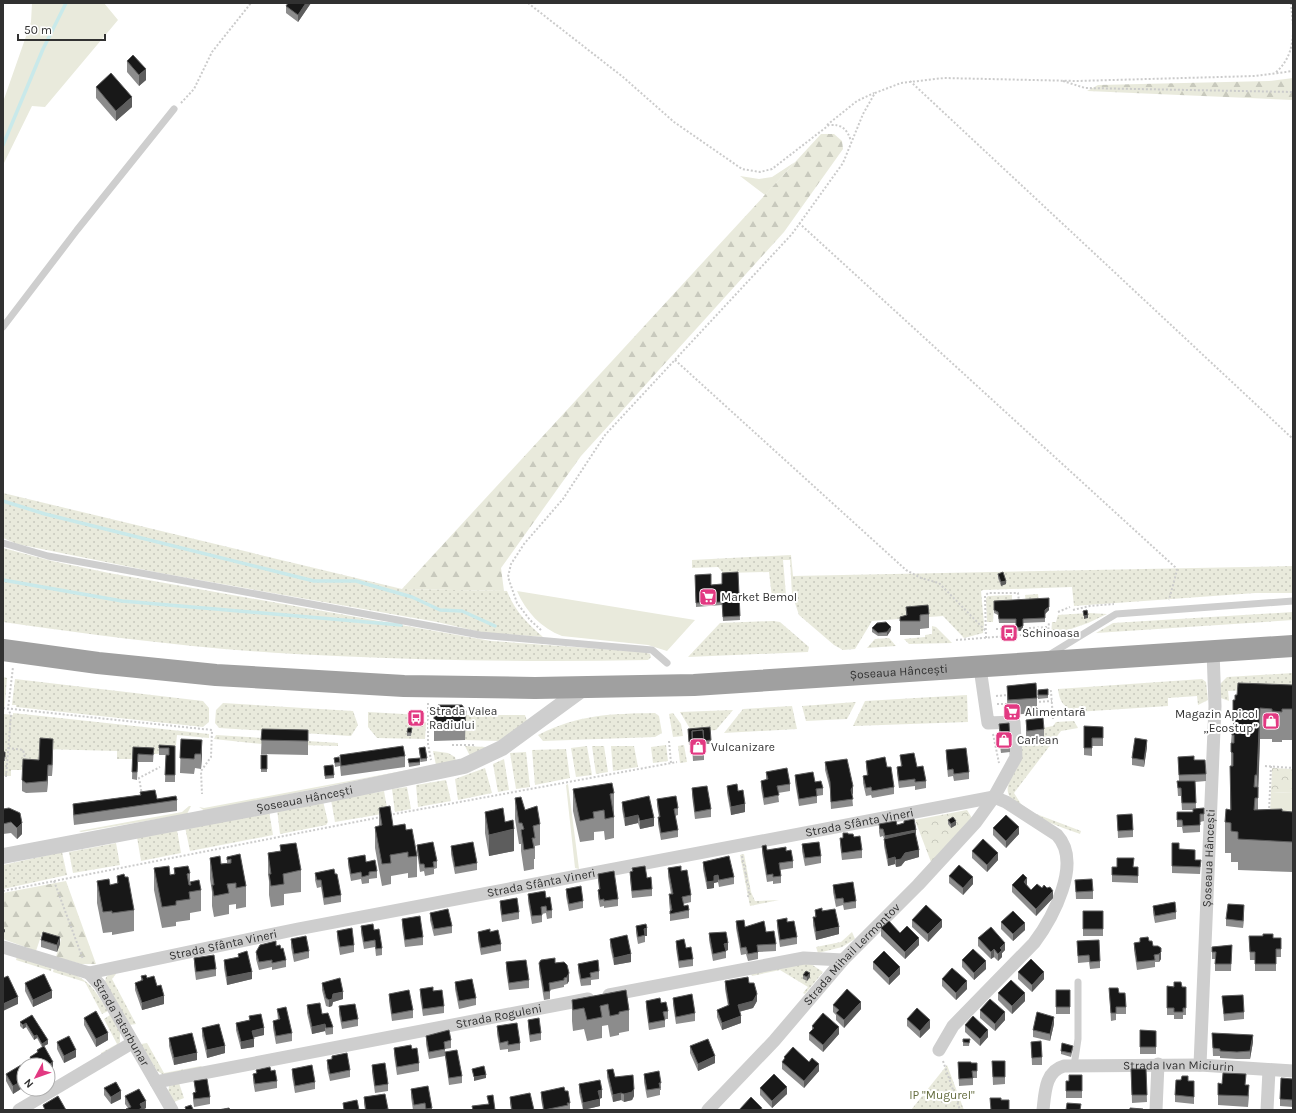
<svg xmlns="http://www.w3.org/2000/svg" width="1296" height="1113" viewBox="0 0 1296 1113" font-family="Karla,sans-serif">
	<defs>
		<pattern id="forest-firs" width="22" height="20" patternUnits="userSpaceOnUse"><rect width="22" height="20" fill="#e9eadc"/><path d="M5 1l3.5 6h-7zM16 11l3.5 6h-7z" fill="#c8c9bd"/></pattern>
		<pattern id="park-crowns" width="20" height="18" patternUnits="userSpaceOnUse"><rect width="20" height="18" fill="#e9eadc"/><path d="M2 6a3 3 0 1 1 6 0M12 15a3 3 0 1 1 6 0" fill="none" stroke="#c8c9bd"/></pattern>
		<pattern id="garden-dots" width="8" height="8" patternUnits="userSpaceOnUse"><rect width="8" height="8" fill="#e9eadc"/><path d="M2 2h.1M6 6h.1" fill="none" stroke="#c8c9bd" stroke-width="1.8" stroke-linecap="round"/></pattern>
	</defs>
	<rect width="100%" height="100%" fill="#fff"/>
	<path fill="#e9eadc" d="M32,3H104L118,20L45,107L32,106L3,165V102L31,22Z
		M795,162L765,195L740,176L759,179L772,177Z
		M517,591L695,620L667,651L648,645L562,636C541,628 526,612 517,591Z
		M429,766L205,811L199,807L204,808Z
		M568,784L579,869L575,868L566,785Z
		M1271,792L1293,793V815L1270,814Z
		M189,806H191L187,814L81,832L79,831L182,812Z"/>
	<path fill="url(#forest-firs)" d="M1293,78L1292,100L1087,91L1098,85L1269,81Z
		M821,134H834L842,141L843,149L784,232L581,456L501,568L504,591L402,589Z
		M66,881L96,964H81L56,957L61,939L42,933L36,951L3,939V893Z"/>
	<path fill="url(#park-crowns)" d="M1272,768L1293,769V793L1271,792Z
		M967,810L972,818L931,862L915,820Z"/>
	<path fill="url(#garden-dots)" d="M3,493L402,589L507,591C515,611 527,623 543,637L485,633L437,622L160,573L17,544L3,538Z
		M3,548L52,561L109,573L491,641L644,652L650,654L651,657L648,660C544,662 440,661 336,656C225,652 113,638 3,622Z
		M791,555L793,576L1293,566V593H1255L1074,606L1072,587L983,590L981,591L984,624L983,633L964,638L943,616L872,621L855,649L843,650L834,645L799,615L792,594L790,560H783L786,595L785,598L779,600L772,597L769,572L723,573L718,567L692,568V560Z
		M1038,594L1039,603H1026L1025,595Z
		M1012,595V604L994,605L993,622H987L986,598L988,596Z
		M1293,612V620L1096,633L1113,623Z
		M1088,613L1107,614L1088,623L1051,636L1052,622H1056L1058,615Z
		M773,621L780,622L809,647L808,652L688,657L720,623Z
		M932,626L936,627L952,643L909,644L904,639L925,637V635L932,634Z
		M889,638L896,646L867,648L875,639Z
		M1293,673V688L1228,691L1229,701L1221,698L1220,684L1227,677Z
		M3,677L7,678L4,714L13,715V713L209,734V738L177,735L175,753L133,755L132,759H117V751L41,749L39,770H11V776H3Z
		M15,679L203,701L209,708V722L203,727L16,707V705H12Z
		M1202,679L1206,682L1208,700L1198,705L1197,696L1168,698V706L1076,712C1063,706 1060,703 1058,689Z
		M967,695L968,722L853,726L865,701Z
		M856,702L847,719L806,721L802,706Z
		M223,703L353,711L358,725L351,736L219,728L215,723L216,710Z
		M792,706L797,729L724,733L743,709Z
		M733,710L716,730L692,732L680,712Z
		M368,712L421,715V719L426,723L425,739L377,738L368,727Z
		M655,713L659,716L662,733L655,737L543,741L538,735C580,714 610,714 655,713Z
		M673,713L681,724L683,736L673,737L669,714Z
		M460,715H525L527,721L525,724L498,741L465,740Z
		M1074,721L1078,728L1061,731L1014,793L1021,804L1031,812L1081,831L1080,834C1064,828 1002,809 1008,786C1010,778 1016,771 1019,764C1021,758 1021,752 1021,746L1044,744L1043,728L1053,726L1056,722Z
		M216,735L338,743V746L262,744L214,739Z
		M666,745L668,761L653,763L651,747Z
		M684,745L687,762L680,763L678,746Z
		M465,746L486,747L470,756Z
		M587,746L592,775L576,777L571,748Z
		M592,746H604L608,772L596,774Z
		M611,746H634L638,767L613,771Z
		M566,749L570,778L535,785L532,750Z
		M433,751L448,753L455,757L456,761L436,765Z
		M526,752L530,787L516,789L510,753Z
		M504,759L509,790L498,792L493,764Z
		M485,768L492,793L458,800L455,779Z
		M446,780L451,801L418,807L416,785Z
		M407,787L411,809L395,812L392,789Z
		M384,791L388,813L335,822L331,800Z
		M323,801L328,822L326,825L280,834L277,809Z
		M269,811L273,835L190,851L185,827Z
		M177,830L181,853L141,861L137,837Z
		M116,843L120,865L73,873L69,852Z
		M62,852L67,875L3,889V865Z
		M744,854L751,892L755,901L779,900L750,906L740,855Z
		M852,932L855,939L842,947L818,953L816,947L841,942Z
		M17,956L52,966L51,971L16,960Z
		M805,963L811,964L823,972L805,994L803,993L808,987L780,970L752,976L751,974Z
		M54,967C86,977 90,982 108,1011L102,1014L85,982L53,972Z
		M110,974H116L112,979L136,1024L129,1025L105,982L106,977Z
		M110,1015L120,1030V1042L117,1046L102,1055L101,1053L117,1044L104,1019Z
		M147,1043L164,1073L201,1066L202,1068L164,1075L157,1071L141,1044Z
		M947,1065L964,1110H911Z
		M179,1083L184,1098L174,1102L168,1093L169,1086Z"/>
	<g fill="none" stroke-linecap="round" stroke-linejoin="round">
		<path stroke="#c9e9ea" stroke-width="3.5" d="M3,145L43,49L66,3
			M3,501L45,514L314,581H356L412,597L440,610L462,611L495,626
			M3,580L122,601L401,625"/>
		<path stroke="#cbcbcb" stroke-width="2" stroke-dasharray="2 2" stroke-linecap="butt" d="M528,3L623,77L674,122L742,169L760,172L772,169L829,125C842,124 847,129 851,141
			M1291,3L1293,25
			M1276,72C1288,62 1293,47 1293,31
			M910,81L1293,439
			M1063,81L1085,88L1293,92
			M181,103L194,89L212,52L251,3
			M827,125L857,101L874,93
			M799,223L1175,567L1177,570L1169,600
			M675,360L906,570L921,578L939,583L986,631
			M1073,610L1090,606L1114,604
			M1058,612L1070,607
			M996,629H1006
			M1013,629L1048,627
			M541,630L530,620L517,603L508,577L511,564L524,544L563,499L605,435L792,234L843,163L863,114L875,93L901,83L944,78L1077,81L1255,76L1293,71
			M986,638L985,596L988,593H1018L1019,602
			M956,640L1048,633L1049,622
			M1046,692L1051,691L1053,719
			M996,696L1008,695
			M1035,702L1052,701
			M428,703V744L431,760
			M997,704H1009
			M3,708L212,730L211,757L201,771L202,794
			M993,734L999,763
			M669,741L671,763
			M452,745H476
			M8,748L23,750L26,761
			M1265,766L1293,768
			M6,777L11,715L8,709L13,667
			M142,795L139,778L160,767
			M1269,812L1271,766
			M389,815L677,762
			M742,856L749,890L748,897
			M54,881L83,959
			M3,891L381,817
			M943,1061L960,1110"/>
		<path stroke="#cecece" stroke-width="7" d="M3,327L77,230L174,109
			M3,543L48,556L480,635L652,650L667,663
			M1049,655L1116,614L1293,601
			M1074,1066L1078,1039V982"/>
		<g stroke="#cecece" stroke-width="13">
			<path id="s1" d="M3,947L89,973L100,985L172,1110"/>
			<path id="s2" d="M89,973L298,929L994,797L1006,802L1057,835C1083,863 1052,919 1034,943L953,1026L939,1050"/>
			<path d="M609,995L804,958L843,960"/>
			<path id="s3" d="M1200,1065L1215,706L1213,651"/>
			<path id="s4" d="M156,1082L588,999"/>
			<path d="M19,1110L132,1043"/>
			<path id="s5" d="M708,1110L774,1041L843,960L918,885L976,822L994,797L1016,757L1014,722L988,723L980,668"/>
			<path id="s6" d="M1043,1110C1045,1093 1045,1071 1064,1066L1200,1065L1293,1071"/>
			<path d="M1156,1110L1158,1064"/>
			<path d="M1267,1110L1269,1070"/>
		</g>
		<path stroke="#cecece" stroke-width="16" id="s7" d="M3,856L326,795L464,766L502,748L584,688"/>
		<path stroke="#a0a0a0" stroke-width="22" id="s8" d="M3,650L98,663L216,675L404,686L535,688L694,685L1293,646"/>
	</g>
	<path fill="#8c8c8c" d="M311,3L298,22L286,13V6Z
		M127,61L146,80L139,86L127,72Z
		M96,87L132,107L116,121L96,98Z
		M738,572L740,620L723,621L722,605L696,607L695,575L711,585L722,584Z
		M998,574L1006,584L1001,586L998,578Z
		M994,601L1049,610L1045,614V622L1023,623V630L1019,631L1016,630V623H999L998,615L994,613Z
		M906,607L929,614V628L920,629V635H900V617L906,616Z
		M1004,627H1014V635H1004Z
		M872,628L891,630L887,636H878L872,632Z
		M1293,685V740H1282V742H1272V739H1260L1258,787V810L1293,812V872L1238,870V862H1231V853H1225V822L1230,810V766H1231V743L1232,730H1233V700H1235L1237,695Z
		M1007,686L1037,698V713L1008,715L1007,700Z
		M1048,689V698L1038,699V690Z
		M434,710L466,711L465,740L434,741Z
		M412,711L421,712V721L411,720Z
		M1026,720L1044,729V744L1027,745L1026,734Z
		M999,724L1010,738V752L1001,753L999,738Z
		M1084,726L1103,727V746H1092V756L1084,755Z
		M412,728L411,736H407V732Z
		M262,729L308,730V755L261,754Z
		M688,729L711,740V744H704V760L693,761L692,745H689Z
		M181,739L202,754L201,769L195,768L194,774L180,773Z
		M159,745L175,746V782H165L166,755H159Z
		M133,747L154,748L153,762H138L137,780L132,779Z
		M1147,747L1144,767L1132,765V758Z
		M419,748L427,758V761L421,762L419,752Z
		M53,750L52,776H48L47,792L26,793L22,791V780L39,760Z
		M946,750L969,772V779L954,781L953,776L948,777L946,757Z
		M3,752H5V761H3Z
		M261,755H267V772H261Z
		M340,755L405,756V767L341,776L340,766Z
		M900,755L917,767L926,781V788L915,790V786L899,788L897,774V767H901Z
		M1178,757L1194,760L1206,774V781L1195,782L1196,808L1204,814V821L1200,822V832L1183,833L1182,827H1177V812H1193V810H1182L1181,796H1178L1177,781H1179Z
		M334,758L340,762V766L335,767Z
		M408,759L420,762V765L409,767Z
		M866,761L887,767L894,787V794L872,798L871,795L866,796L863,783V776L867,775L866,768Z
		M825,762L853,793L852,795L853,806L831,809L830,789L825,770Z
		M324,766L334,775V778L325,779Z
		M766,772L790,784V791L778,793L779,802L764,805L761,788V781L766,780Z
		M795,775L815,782L823,788V795L817,796V803L799,806L795,782Z
		M727,786L738,791L745,812L731,815L727,793Z
		M692,788L711,809V817L695,819L692,796Z
		M573,789L614,793V838L605,840L604,831L594,832V840L580,842L573,811Z
		M140,792L157,799L177,800V811L74,825L73,815V804L140,795Z
		M515,798L525,810L540,824V845L535,846V859H534V869L524,871L521,851V844H519L515,819Z
		M657,799L678,808V815L675,816L678,830V837L661,840L658,824V817H659L657,806Z
		M622,802L654,826L640,829L638,823L625,826L622,809Z
		M379,808L393,826L406,830L417,856V877L408,878V873L391,876V884L382,886L375,848V827L379,826Z
		M3,809L22,834L17,839L11,833L3,834Z
		M485,812L505,822L514,851L489,856L485,833Z
		M1117,815L1133,830V837L1118,838Z
		M948,820L956,825L951,828L948,824Z
		M904,821L916,837L919,857L905,861L901,866L896,867L895,864L888,866L884,846V839L883,836L880,837L879,832V824L897,825L904,823Z
		M993,828L1019,834L1006,848L993,835Z
		M843,833L848,834L854,837L862,850V858L842,860L840,845V838H843Z
		M1172,843L1179,849L1195,860H1201L1200,874L1172,873Z
		M802,844L821,856V863L805,866L802,851Z
		M280,845L301,870V892L284,894V905L271,907L269,895V881L268,874V853L280,851Z
		M417,845L437,861V868L434,869V874L425,876L424,871L420,872L417,852Z
		M451,846L477,863V870L455,874L451,854Z
		M762,846L767,850L786,851L793,861V868L780,870L781,876V883L773,884V881L767,882L762,853Z
		M972,851L998,860L987,872L972,858Z
		M240,854L246,886V907L236,909V904L229,905V914L214,917L212,906V892L210,879V858L221,864L227,863V857Z
		M348,858L366,862L377,871V878L369,879V883L362,884L361,879L351,881L348,865Z
		M703,862L734,877V884L719,887L718,882L714,883V888L707,889L703,869Z
		M1112,867H1138V883L1112,882Z
		M154,868L170,875L174,874V868L190,873V885V882L201,890V911L190,913V920L176,922V926L162,928L154,890Z
		M632,868L647,878L652,889V896L632,898L630,879V872H632Z
		M668,868L681,871L691,895V902L683,904L684,906L689,910V918L670,921V911L669,902V894H671L668,876Z
		M315,873L335,874L341,895V902L324,905L321,887L317,888L315,880Z
		M598,874L618,899V906L604,908V906L600,907L598,897V890L599,889L598,881Z
		M117,876L134,910V931L112,935V932L103,933L97,903V881L110,885L117,884Z
		M949,876L973,884L963,895L949,883Z
		M1075,880L1093,891V899H1076Z
		M833,885L856,901V908L844,910L843,905L836,907L833,892Z
		M1012,885L1027,886L1031,890L1053,898L1036,916L1012,892Z
		M566,889L583,901V908L569,911L566,896Z
		M528,894L546,898L552,910V918L547,919L546,913L542,914V922L532,924L528,901Z
		M500,901L519,912V919L502,922L500,908Z
		M1153,906L1176,912V919L1155,923L1153,913Z
		M815,910L822,911L839,934L816,940L813,925V917H815Z
		M1083,911H1103V936H1083Z
		M1244,912L1243,928L1226,926V919Z
		M430,913L452,926V933L434,936L430,920Z
		M402,919L423,937V945L405,947L402,926Z
		M777,920L787,922L797,937V944L780,947L777,927Z
		M912,920L942,927L928,942L912,927Z
		M736,921L745,927L766,932L776,944V951L758,952V959L748,961L746,954L741,955L736,928Z
		M1001,922L1025,930L1013,941L1001,929Z
		M361,926L374,930L382,948V955L376,956L375,947L364,949L361,933Z
		M636,926L647,936H645V942L638,944L636,933Z
		M881,928L900,933L919,945L905,959L881,936Z
		M337,931L354,945V952L340,955L337,938Z
		M478,932L501,944V951L481,955L478,939Z
		M709,933L728,950L726,951V958L713,961L709,940Z
		M1249,936L1273,938H1281V957H1276V971H1255V960H1250Z
		M978,938L1005,950L1002,953V957L998,961L994,957L991,959L978,946Z
		M1140,938L1149,941L1153,946H1158L1161,959L1159,962H1155V967L1137,970L1134,950V943L1140,942Z
		M291,939L309,951V958L294,962L291,947Z
		M610,939L631,962L614,965L610,946Z
		M41,940L60,944L57,952L41,947Z
		M676,941L686,948L693,959V966L679,968L676,948Z
		M1077,941L1100,961V968L1090,969L1089,962L1078,963Z
		M1232,945L1231,971H1215V959H1212V947Z
		M276,946L286,960V967L272,970V967L259,970L256,959V952Z
		M238,954L252,979L227,985L224,968V960L238,957Z
		M194,958L216,969V976L196,980L194,966Z
		M962,960L986,969L974,980L962,967Z
		M506,962L529,980V988L509,990L506,970Z
		M564,962L569,981L567,984L564,985V987L550,990V999L544,1000L539,970V963H555Z
		M873,962L900,974L889,985L873,969Z
		M578,964L599,971V979L591,980V985L581,986L578,971Z
		M1018,972L1044,979L1032,992L1018,979Z
		M803,975L810,977L807,981L803,979Z
		M141,976L147,978L157,986L164,1004L142,1010L135,990V983L141,981Z
		M942,979L967,989L956,1000L942,986Z
		M725,981L749,983L757,1001L753,1008L739,1012L741,1023L722,1030L717,1017V1010L728,1006L725,989Z
		M455,982L476,998V1005L459,1009L455,989Z
		M25,983L52,998L33,1007L25,991Z
		M322,983L343,999L333,1002L332,1006L329,1007L326,1006L322,990Z
		M1167,986L1186,987V1015H1183V1019H1174V1015H1167Z
		M1109,988L1119,993L1126,1007V1014H1116V1020L1111,1021Z
		M420,989L444,1006V1013L423,1016L420,996Z
		M626,990L629,1010V1031L619,1033V1035L610,1037L608,1025L602,1026V1038L587,1041L584,1029L573,1031L572,1021V1000Z
		M1056,990H1070V1014H1056Z
		M998,993L1025,1001L1012,1014L998,1000Z
		M389,994L413,1010V1018L392,1021L389,1001Z
		M1222,996L1244,1012V1019L1224,1021Z
		M673,998L695,1013V1021L676,1024L673,1005Z
		M646,1001L661,1003L668,1011V1019H665V1027L649,1030L646,1008Z
		M307,1005L322,1014L333,1027V1034L326,1035L325,1031L312,1034L307,1013Z
		M833,1005L861,1009L844,1028L836,1020V1015L833,1012Z
		M339,1006L358,1019V1026L342,1029L339,1014Z
		M277,1009L292,1033V1041L276,1044L273,1028V1021L278,1020Z
		M980,1010L1005,1020L995,1031L980,1018Z
		M32,1015L48,1044L42,1047L37,1038L34,1040L26,1027L23,1029L20,1026V1022Z
		M249,1016L264,1035L253,1037L254,1047L241,1049L236,1030V1023L249,1020Z
		M84,1018L108,1040L96,1047L84,1025Z
		M907,1019L930,1028L920,1038L907,1026Z
		M528,1020L541,1033V1040L530,1042L528,1027Z
		M1054,1024L1050,1041L1033,1037V1030Z
		M965,1025L988,1037L980,1046L965,1032Z
		M497,1026L520,1043V1050L508,1052V1049L500,1050L497,1034Z
		M812,1026L839,1034L823,1052L809,1040V1033L812,1030Z
		M202,1028L225,1053L207,1058L202,1036Z
		M1140,1030L1156,1031V1054H1140Z
		M1212,1033L1253,1042L1250,1059H1237L1220,1058V1056H1213Z
		M426,1036L451,1040V1048L445,1049V1052L462,1076V1083L449,1085L445,1056L429,1059L426,1044Z
		M169,1038L197,1060L174,1065L169,1046Z
		M963,1039H970L969,1046H963Z
		M57,1042L76,1057L64,1063L57,1049Z
		M1031,1042L1042,1057V1065H1032Z
		M690,1046L715,1063L698,1071L690,1053Z
		M394,1048L412,1049L419,1063V1071L397,1075L394,1055Z
		M1073,1049L1071,1057L1061,1054V1051Z
		M37,1050L53,1069L48,1065H30V1057L37,1053Z
		M332,1056L350,1070V1077L330,1081L327,1068V1060L332,1059Z
		M784,1057L809,1062L819,1071L804,1088L782,1069V1062L784,1060Z
		M992,1061H1005V1084L993,1085Z
		M958,1062L971,1063L977,1071V1078H973V1085L959,1086Z
		M372,1065L388,1084V1091L375,1093L372,1072Z
		M292,1069L315,1082V1089L295,1093L292,1076Z
		M1131,1069H1146L1147,1102L1132,1103Z
		M24,1070V1087L13,1094L6,1081V1074Z
		M256,1070L271,1071L277,1081V1088L255,1092L253,1081V1074H256Z
		M607,1070L634,1096L632,1100L624,1102L621,1100L613,1102L607,1077Z
		M644,1074L661,1083V1090H660V1095L647,1098L644,1082Z
		M1082,1075V1098H1066V1081H1069Z
		M1293,1079V1107L1280,1106V1099Z
		M194,1081L210,1097V1104L194,1107L193,1100V1093L195,1092Z
		M1188,1081L1194,1089V1104L1175,1102V1095Z
		M579,1084L602,1098H600V1106L583,1110L579,1092Z
		M1246,1085L1249,1096L1248,1107L1218,1105V1095Z
		M104,1088L121,1099L111,1104L104,1095Z
		M760,1088L787,1094L772,1108L760,1095Z
		M411,1089L432,1108V1110H413L411,1097Z
		M565,1091L570,1103V1110H543L541,1099V1092Z
		M385,1094L388,1110H365L364,1104V1097Z
		M125,1096L146,1108L142,1110H126V1109L128,1108L125,1104Z
		M510,1097L534,1110H511L510,1104Z"/>
	<path fill="#5d5d5d" d="M306,3H311L298,22V15Z
		M146,69V80L139,86V75Z
		M132,97V107L116,121V111Z
		M1006,581V584L1001,586V582Z
		M1049,607V610L1045,614V610Z
		M1088,615V618L1084,619V616Z
		M1023,626V630L1019,631V628Z
		M891,627V630L887,636V632Z
		M1260,708V739L1258,798L1257,775Z
		M53,739V750L52,776V765Z
		M202,740V754L201,769V754Z
		M1147,740V747L1144,767V760Z
		M48,765V776L47,792V781Z
		M853,786V793L851,797V790Z
		M745,804V812L731,815V807Z
		M638,815V823L625,826V818Z
		M654,818V826L640,829V821Z
		M956,821V825L951,828V824Z
		M22,823V834L17,839V828Z
		M1019,827V834L1006,848V841Z
		M514,829V851L489,856V835Z
		M916,830V837L885,844V836Z
		M919,850V857L905,861L901,866L896,867V860L905,853Z
		M998,853V860L987,872V865Z
		M895,857V864L888,866V859Z
		M718,875V882L714,883V888L707,889V882L714,876Z
		M973,877V884L963,895V888Z
		M1027,878V886L1024,882Z
		M1053,891V898L1036,916V909Z
		M1244,905V912L1243,928V921Z
		M942,920V927L928,942V934Z
		M1025,923V930L1013,941V934Z
		M839,927V934L816,940V932Z
		M647,928V936H645L644,929Z
		M5,929V932L3,933V930Z
		M60,937V944L57,952V945Z
		M919,938V945L905,959V952Z
		M728,943V950L724,951V944Z
		M1005,943V950L1002,953V957L998,961V954L1000,948Z
		M994,949V957L991,959V952Z
		M1161,952V959L1159,962V954Z
		M631,954V962L614,965V958Z
		M986,961V969L974,980V973Z
		M900,967V974L889,985V978Z
		M252,972V979L227,985V977Z
		M1044,972V979L1032,992V985Z
		M569,973V981L567,984V977Z
		M810,973V977L807,981V977Z
		M967,981V989L956,1000V993Z
		M52,991V998L33,1007V1000Z
		M343,992V999L333,1002L332,1006L329,1007V1000L333,994Z
		M1025,993V1001L1012,1014V1006Z
		M757,994V1001L753,1008L738,1012V1005Z
		M164,996V1004L142,1010V1003Z
		M18,997V1004L3,1011V1004Z
		M861,1002V1009L844,1028V1020Z
		M1005,1012V1020L995,1031V1024Z
		M741,1016V1023L722,1030V1023Z
		M1054,1017V1024L1050,1041V1034Z
		M930,1020V1028L920,1038V1031Z
		M26,1023V1027L23,1029V1025Z
		M325,1024V1031L312,1034V1027Z
		M839,1027V1034L823,1052V1045Z
		M264,1028V1035L252,1038V1031Z
		M988,1030V1037L980,1046V1039Z
		M108,1033V1040L96,1047V1039Z
		M37,1035V1038L34,1040V1036Z
		M1253,1035V1042L1250,1059V1051Z
		M254,1039V1047L241,1049V1042Z
		M48,1040V1044L42,1047V1044Z
		M225,1046V1053L207,1058V1050Z
		M76,1050V1057L64,1063V1056Z
		M197,1053V1060L174,1065V1058Z
		M715,1056V1063L698,1071V1064Z
		M53,1062V1069L48,1072V1065Z
		M819,1064V1071L804,1088V1081Z
		M23,1074H24V1087L13,1094V1086Z
		M486,1075V1078L474,1081V1077Z
		M787,1087V1094L772,1108V1101Z
		M634,1089V1096L632,1100L624,1102V1094Z
		M602,1090V1098L598,1099V1091Z
		M121,1091V1099L111,1104V1097Z
		M621,1093V1100L613,1102V1095Z
		M600,1099V1106L583,1110V1103Z
		M146,1101V1108L142,1110H138L140,1104Z"/>
	<path fill="#181818" stroke="#5d5d5d" d="M288,3H306L298,15L286,6Z
		M133,55L146,69L139,75L127,61Z
		M111,73L132,97L116,111L96,87Z
		M738,572L740,616L723,617L722,602L696,603L695,575L711,574V585L722,584V573Z
		M1003,572L1006,581L1001,582L998,574Z
		M1049,598V607L1045,610V618L1023,619V626L1019,628L1016,626V619H999L998,612L994,610V601Z
		M928,605L929,614L920,615V621H900V617L907,615L906,607Z
		M1087,610L1088,615L1084,616L1083,611Z
		M886,622L891,627L887,632L878,633L872,628L877,623Z
		M1004,627H1014V631L1004,632Z
		M1036,683L1037,698L1008,700L1007,686Z
		M1238,683L1293,685V709H1282V712L1272,711V709L1260,708L1257,775H1255L1254,787H1258V798H1255L1254,810L1282,809V811L1293,812V842L1238,839V832L1231,831V823L1225,822L1226,809L1231,810L1230,766H1233V753L1231,752V743H1234V735H1232V730H1235V721H1233V700H1235V695H1237Z
		M1048,689V695H1038V690Z
		M438,705H462L466,711L465,726L434,727V710Z
		M412,711L421,712V717H411Z
		M1043,718L1044,729L1027,731L1026,720Z
		M1009,723L1010,738L1001,739L999,724Z
		M1084,726L1103,727V738H1092V748H1084Z
		M710,727L711,740L704,741L703,730L692,731V742H689L688,729Z
		M408,728H412L411,733L407,732Z
		M262,729L308,730V741L261,740Z
		M703,730L704,746L693,747L692,731Z
		M40,738L53,739L52,765H48L47,781L26,783L22,780L23,759L39,760Z
		M1135,738L1147,740L1144,760L1132,758Z
		M181,739L202,740L201,754H195L194,759L180,758Z
		M159,745L175,746V775H165L166,755H169V748H159Z
		M403,746L405,756L341,766L340,755Z
		M133,747L154,748L153,755L138,754L137,772H132Z
		M425,747L427,758L421,759L419,748Z
		M966,748L969,772L954,774L953,769L948,770L946,750Z
		M3,752H5V757H3Z
		M914,753L917,767L923,766L926,781L915,782V779L899,781L897,767L902,766L900,755Z
		M261,755H267V769H261Z
		M1194,756V760H1205L1206,774L1179,775L1178,757Z
		M339,757L340,762L335,763L334,758Z
		M885,757L887,767H891L894,787L872,791L871,787L866,788L863,776L868,775L866,761Z
		M420,758V762L409,763L408,759Z
		M847,759L853,786L851,790L853,799L831,802L830,782L825,762Z
		M333,765L334,775L325,776L324,766Z
		M787,768L790,784L777,786L779,795L764,798L761,781L768,779L766,772Z
		M813,772L815,782L821,781L823,788L816,789L817,796L799,799L795,775Z
		M1177,781H1195L1196,803H1182L1181,788H1178Z
		M612,783L614,793L610,794L614,817L605,819L604,810L593,812L594,818L580,821L573,789Z
		M737,784L738,791L743,790L745,804L731,807L727,786Z
		M707,786L711,809L695,812L692,788Z
		M155,790L157,799L176,796L177,800L74,815L73,804L141,795L140,792Z
		M649,796L654,818L640,821L638,815L625,818L622,802Z
		M676,796L678,808L674,809L678,830L661,833L658,817H660L657,799Z
		M521,797L525,810L537,806L540,824L533,826L535,838H532L534,848L524,850L521,830L524,829L522,823H519L515,798Z
		M390,806L393,826L405,824L406,830L412,829L417,856L408,857V852L390,855L391,863L382,864L375,827L382,825L379,808Z
		M9,808L20,813L22,823L17,828L11,822L3,824V809Z
		M503,808L505,822L513,820L514,829L489,835L485,812Z
		M1204,808V814H1200V825L1183,826L1182,820H1177V812H1193V809Z
		M1132,814L1133,830L1118,831L1117,815Z
		M1006,815L1019,827L1006,841L993,828Z
		M953,817L956,821L951,824L948,820Z
		M914,819L916,830L885,836L883,829H880L879,824L896,821L897,825L904,823V821Z
		M915,832L919,850L905,853L901,859L896,860L895,857L888,859L884,839Z
		M843,833H848V834H853L854,837L860,836L862,850L842,853L840,838H843Z
		M983,839L998,853L987,865L972,851Z
		M433,842L437,861L433,862L434,867L425,868L424,864H420L417,845Z
		M473,842L477,863L455,867L451,846Z
		M819,842L821,856L805,858L802,844Z
		M296,843L301,870L283,874L284,884L271,886L269,874H271L268,853L281,851L280,845Z
		M1172,843H1179V849L1195,850V860H1201L1200,867L1172,866Z
		M766,845L767,850L786,847V851L791,850L793,861L779,863L781,876L773,877V874L767,875L762,846Z
		M240,854L246,886L236,888V883L227,884L229,893L214,896L212,885H214L210,858L220,856L221,864L231,863V859L227,860V857Z
		M365,855L366,862L375,860L377,871L369,872V875L362,877L361,872L351,874L348,858Z
		M729,856L734,877L719,880L718,875L714,876V881L707,882L703,862Z
		M1117,858H1134L1133,867H1138V876L1112,875V867H1117Z
		M959,865L973,877L963,888L949,876Z
		M169,866L170,875L175,874L174,868L188,866L190,873L187,874L189,885H191L190,882L199,880L201,890L189,892L190,899L176,901V905L162,907L154,868Z
		M645,866L647,878L651,877L652,889L632,891L630,872L633,871L632,868Z
		M681,866V871L687,870L691,895L682,897L684,906L688,905L689,910L670,914V911L672,910L669,894H673L668,868Z
		M334,869L335,874H337L341,895L324,898L321,880H317L315,873Z
		M614,871L618,899L604,901V899L600,900L598,890L600,889L598,874Z
		M124,874L125,877H128L134,910L112,913V911L103,912L97,881L109,879L110,885L118,883L117,876Z
		M1023,874L1027,878L1024,882L1031,890L1037,884L1042,888L1044,885L1047,888L1050,887L1053,891L1036,909L1012,885Z
		M1092,879L1093,891L1076,892L1075,880Z
		M853,882L856,901L844,903L843,898L836,899L833,885Z
		M581,886L583,901L569,904L566,889Z
		M545,891L546,898L550,897L552,910L547,911L546,906L541,907L542,915L532,916L528,894Z
		M517,898L519,912L502,915L500,901Z
		M1175,902L1176,912L1155,916L1153,906Z
		M1228,904L1244,905L1243,921L1226,919Z
		M926,905L942,920L928,934L912,920Z
		M822,908V911L835,909L839,927L816,932L813,917H816L815,910Z
		M448,909L452,926L434,929L430,913Z
		M1013,911L1025,923L1013,934L1001,922Z
		M1083,911H1103V929H1083Z
		M420,916L423,937L405,940L402,919Z
		M787,918V922L794,921L797,937L780,940L777,920Z
		M744,920L745,927L764,921L766,932L774,931L776,944L757,945L758,952L748,954L746,947L741,948L736,921Z
		M889,921L900,933L907,926L919,938L905,952L881,928Z
		M373,924L374,930L379,929L382,948L376,949L375,940L364,942L361,926Z
		M646,924L647,928L644,929L645,935L638,937L636,926Z
		M991,927L1005,943L1000,948L1002,950L998,954L994,949L991,952L978,938Z
		M352,928L354,945L340,947L337,931Z
		M490,929V932L498,930L501,944L481,948L478,932Z
		M43,932L60,937L57,945L41,940Z
		M726,932L728,943L724,944L726,951L713,954L709,933Z
		M1263,934H1273V938H1281V949H1276V964H1255V952H1250L1249,936H1263Z
		M627,935L631,954L614,958L610,939Z
		M306,936L309,951L294,954L291,939Z
		M1148,937L1149,941H1152L1153,946H1158L1161,948V952L1159,954L1154,955L1155,960L1137,962L1134,943L1140,942V938Z
		M684,939L686,948L691,947L693,959L679,961L676,941Z
		M1099,940L1100,961L1090,962L1089,955L1078,956L1077,941Z
		M276,941V946L280,945L281,949L283,948L286,960L272,963V960L259,962L256,952L260,945Z
		M1232,945L1231,964H1215L1216,952H1212V947Z
		M973,949L986,961L974,973L962,960Z
		M247,951L252,972L227,977L224,960L239,957L238,954Z
		M884,951L900,967L889,978L873,962Z
		M214,955L216,969L196,972L194,958Z
		M555,958V963L564,962L567,965L569,973L567,977L564,978V980L549,983L550,991L544,992L539,963L541,960Z
		M1031,959L1044,972L1032,985L1018,972Z
		M526,960L529,980L509,983L506,962Z
		M598,960L599,971L590,973L591,977L581,979L578,964Z
		M952,968L967,981L956,993L942,979Z
		M806,971L810,973L807,977L803,975Z
		M44,974L52,991L33,1000L25,983Z
		M146,975L147,978L154,976L157,986L161,985L164,996L142,1003L135,983L143,980L141,976Z
		M8,976L18,997L3,1004V978Z
		M748,977L749,983H754L757,994L753,1001L738,1005L741,1016L722,1023L717,1010L729,1005L725,981Z
		M340,978L343,992L333,994L332,999L329,1000L326,998L322,983Z
		M472,979L476,998L459,1001L455,982Z
		M1011,980L1025,993L1012,1006L998,993Z
		M1174,982H1181L1182,987H1186V1008H1183V1012H1174V1008H1167V986L1174,987Z
		M433,987V991L442,990L444,1006L423,1009L420,989Z
		M1109,988H1118L1119,993H1125L1126,1007H1116V1013H1111Z
		M847,989L861,1002L844,1020L836,1013L839,1010L833,1005Z
		M409,990L413,1010L392,1014L389,994Z
		M626,990L629,1010L619,1012V1014L610,1016L608,1004L600,1006L602,1017L587,1020L584,1008L573,1010L572,1000Z
		M1056,990H1070V1007H1056Z
		M692,994L695,1013L676,1017L673,998Z
		M1243,995L1244,1012L1224,1014L1222,996Z
		M660,998L661,1003L666,1002L668,1011L663,1012L665,1020L649,1023L646,1001Z
		M990,999L1005,1012L995,1024L980,1010Z
		M320,1003L322,1014L328,1013L333,1027L326,1028L325,1024L312,1027L307,1005Z
		M355,1004L358,1019L342,1022L339,1006Z
		M286,1007L292,1033L276,1036L273,1021L280,1019L277,1009Z
		M917,1008L930,1020L920,1031L907,1019Z
		M96,1011L108,1033L96,1039L84,1018Z
		M1037,1012L1054,1017L1050,1034L1033,1030Z
		M823,1013L839,1027L823,1045L809,1033L814,1028L812,1026Z
		M261,1014L264,1028L252,1031L254,1039L241,1042L236,1023L250,1020L249,1016Z
		M32,1015L48,1040L42,1044L37,1035L34,1036L26,1023L23,1025L20,1022Z
		M973,1016L988,1030L980,1039L965,1025Z
		M539,1018L541,1033L530,1035L528,1020Z
		M517,1023L520,1043L508,1045V1041L500,1043L497,1026Z
		M219,1024L225,1046L207,1050L202,1028Z
		M449,1030L451,1040L444,1042L445,1049L429,1052L426,1036Z
		M1140,1030L1156,1031V1047H1140Z
		M192,1033L197,1053L174,1058L169,1038Z
		M1212,1033L1253,1035L1250,1051L1237,1052L1220,1051V1049L1213,1048Z
		M69,1036L76,1050L64,1056L57,1042Z
		M708,1039L715,1056L698,1064L690,1046Z
		M963,1039H970L969,1043L963,1042Z
		M1041,1041L1042,1057L1032,1058L1031,1042Z
		M1062,1043L1073,1046L1071,1053L1061,1051Z
		M411,1045L412,1049L417,1048L419,1063L397,1067L394,1048Z
		M44,1046L53,1062L48,1065H34L30,1057L38,1052L37,1050Z
		M793,1047L809,1062L812,1058L819,1064L804,1081L782,1062L785,1058L784,1057Z
		M457,1050L462,1076L449,1078L445,1052Z
		M347,1053L350,1070L330,1074L327,1060L332,1059V1056Z
		M992,1061H1005V1077H993Z
		M958,1062H971V1063H977V1071H972L973,1078L959,1079Z
		M385,1063L388,1084L375,1086L372,1065Z
		M21,1065L24,1070V1074H23L24,1076V1080L13,1086L6,1074Z
		M312,1065L315,1082L295,1086L292,1069Z
		M484,1066L486,1075L474,1077L472,1069Z
		M270,1067L271,1071L275,1070L277,1081L255,1084L253,1074L257,1073L256,1070Z
		M613,1069L615,1077L633,1075L634,1089L632,1092L624,1094L621,1093L613,1095L607,1070Z
		M1131,1069H1146L1147,1095H1132Z
		M659,1071L661,1083H659L660,1088L647,1090L644,1074Z
		M1223,1073L1246,1074L1245,1085H1249L1248,1096L1218,1095V1083L1222,1084Z
		M774,1074L787,1087L772,1101L760,1088Z
		M1069,1075H1082V1091H1066V1081H1069Z
		M1182,1076H1188V1081H1194V1097L1175,1095L1176,1080H1181Z
		M1281,1078L1293,1079V1100L1280,1099Z
		M207,1079L210,1097L194,1099L193,1093L196,1092L194,1081Z
		M600,1080L602,1090L598,1091L600,1099L583,1103L579,1084Z
		M116,1082L121,1091L111,1097L104,1088Z
		M428,1086L432,1108L426,1109L425,1103L414,1105L411,1089Z
		M564,1087L565,1091H568L570,1103H567L568,1105L544,1110L541,1092Z
		M139,1089L146,1101L140,1104L142,1108L138,1110H127L126,1109L131,1107L125,1096Z
		M530,1093L534,1110H512L510,1097Z
		M385,1094L388,1109L381,1110H366L364,1097Z
		M493,1095L495,1110H473L472,1106L489,1104L487,1096Z
		M58,1096L66,1110H45L43,1105Z
		M751,1097L762,1108L761,1110H739Z
		M990,1098H1001V1100H1009V1110H991Z
		M357,1100L359,1110H344L343,1103Z
		M1067,1103L1081,1104L1080,1110H1066Z
		M191,1105L193,1109L191,1110H186L185,1107Z
		M229,1108L230,1110H218Z
		M1130,1108L1143,1109L1142,1110H1130Z"/>
	<defs>
		<symbol id="supermarket-square" viewBox="-11 -11 22 22"><rect x="-9" y="-9" width="18" height="18" rx="4" fill="#e23982" stroke="#fff"/><path d="M-6-5.5h2.5l.6 2H6L4.5 2H-2.5L-4.4-4H-6ZM-1.5 3.2a1.3 1.3 0 1 0 .1 0ZM3 3.2a1.3 1.3 0 1 0 .1 0Z" fill="#fff"/></symbol>
		<symbol id="bus-square" viewBox="-11 -11 22 22"><rect x="-9" y="-9" width="18" height="18" rx="4" fill="#e23982" stroke="#fff"/><path d="M-5-6H5V4H4V6H2V4H-2V6H-4V4H-5ZM-3.5-4V0h7V-4ZM-3.5 1.2v1.5H-2V1.2ZM2 1.2v1.5H3.5V1.2Z" fill="#fff"/></symbol>
		<symbol id="shop-square" viewBox="-11 -11 22 22"><rect x="-9" y="-9" width="18" height="18" rx="4" fill="#e23982" stroke="#fff"/><path d="M-5-2.5h2.3a2.7 3.5 0 0 1 5.4 0H5L5.5 6h-11ZM-1.5-2.5h3a1.5 2.3 0 0 0-3 0Z" fill="#fff"/></symbol>
	</defs>
	<g fill-rule="evenodd">
		<use href="#supermarket-square" x="698" y="587" width="20" height="20"/>
		<use href="#bus-square" x="999" y="623" width="20" height="20"/>
		<use href="#supermarket-square" x="1002" y="702" width="20" height="20"/>
		<use href="#bus-square" x="406" y="708" width="20" height="20"/>
		<use href="#shop-square" x="1261" y="711" width="20" height="20"/>
		<use href="#shop-square" x="994" y="730" width="20" height="20"/>
		<use href="#shop-square" x="688" y="737" width="20" height="20"/>
	</g>
	<g text-anchor="middle" stroke-width="4" stroke-linejoin="round" paint-order="stroke">
		<g font-size="12" fill="#313131" stroke="#fff" text-anchor="start">
			<text x="721" y="601">Market Bemol</text>
			<text x="1022" y="637">Schinoasa</text>
			<text x="429" y="715">Strada Valea<tspan x="429" dy="14">Radiului</tspan></text>
			<text x="1025" y="716">Alimentară</text>
			<text x="1258" y="718" text-anchor="end">Magazin Apicol<tspan x="1258" dy="14">„Ecostup”</tspan></text>
			<text x="1017" y="744">Carlean</text>
			<text x="711" y="751">Vulcanizare</text>
		</g>
		<g font-size="12" fill="#313131" stroke="#fff">
			<text dy="4" stroke="none"><textPath href="#s8" startOffset="898">Șoseaua Hâncești</textPath></text>
			<text dy="4" stroke="none"><textPath href="#s7" startOffset="307">Șoseaua Hâncești</textPath></text>
			<text dy="4" stroke="none"><textPath href="#s2" startOffset="785">Strada Sfânta Vineri</textPath></text>
			<text dy="4" stroke="none"><textPath href="#s3" startOffset="207">Șoseaua Hâncești</textPath></text>
			<text dy="4" stroke="none"><textPath href="#s2" startOffset="461">Strada Sfânta Vineri</textPath></text>
			<text dy="4" stroke="none"><textPath href="#s2" startOffset="137">Strada Sfânta Vineri</textPath></text>
			<text dy="4" stroke="none"><textPath href="#s5" startOffset="212">Strada Mihail Lermontov</textPath></text>
			<text dy="4" stroke="none"><textPath href="#s4" startOffset="349">Strada Roguleni</textPath></text>
			<text dy="4" stroke="none"><textPath href="#s1" startOffset="149">Strada Tatarbunar</textPath></text>
			<text dy="4" stroke="none"><textPath href="#s6" startOffset="167">Strada Ivan Miciurin</textPath></text>
		</g>
		<g font-size="12" fill="#646c3e" stroke="#fff">
			<text x="942" y="1099">IP "Mugurel"</text>
		</g>
	</g>
	<rect width="1296" height="1113" fill="none" stroke="#313131" stroke-width="8"/>
	<g transform="translate(36 1077) rotate(229)"><circle r="19" fill="#ffffff" stroke="#adadad"/>
	<path d="M0-3L7 15L0 10L-7 15Z" fill="#e23982"/>
	<text y="-6" font-size="11" font-weight="bold" text-anchor="middle" fill="#313131">N</text>
	</g>
	<path d="M18 34v6h87v-6" fill="none" stroke="#313131" stroke-width="2"/>
	<text x="24" y="34" font-size="12" fill="#313131" stroke="#ffffff" stroke-width="3" paint-order="stroke">50 m</text>
</svg>
